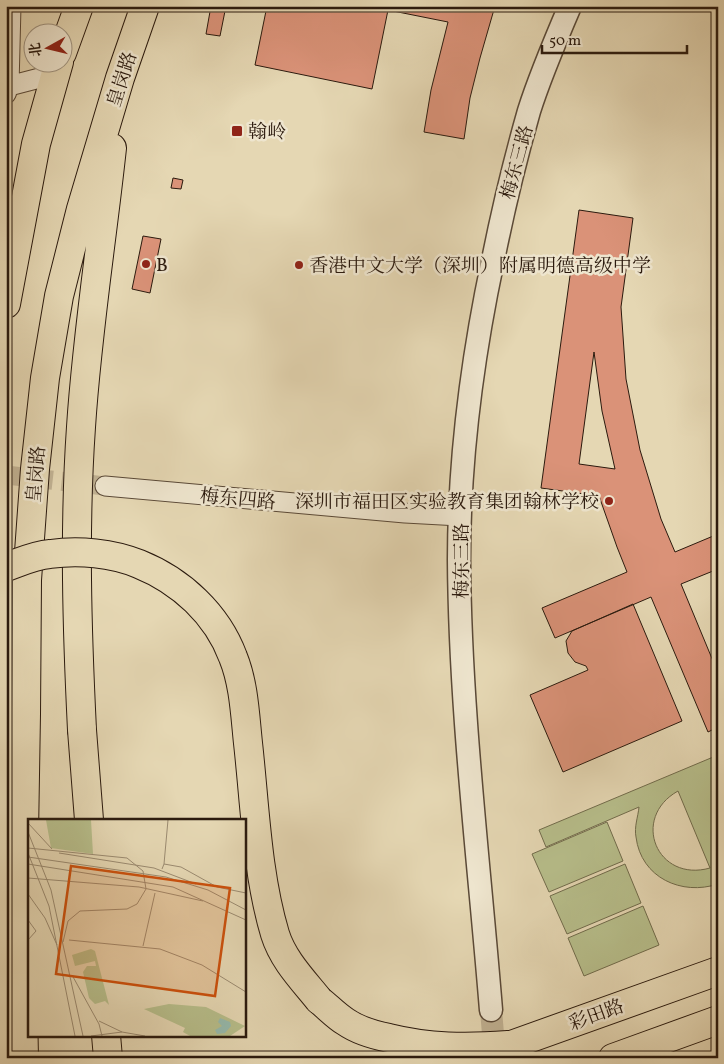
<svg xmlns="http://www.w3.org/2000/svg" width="724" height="1064" viewBox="0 0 724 1064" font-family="Vollkorn,'Noto Serif SC',serif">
	<rect width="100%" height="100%" fill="#e5d7b3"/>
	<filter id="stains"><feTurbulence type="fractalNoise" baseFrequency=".004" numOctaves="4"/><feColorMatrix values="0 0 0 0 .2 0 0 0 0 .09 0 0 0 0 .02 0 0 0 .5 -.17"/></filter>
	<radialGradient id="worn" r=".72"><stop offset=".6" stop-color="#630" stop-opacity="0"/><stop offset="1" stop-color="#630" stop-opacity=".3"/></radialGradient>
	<path fill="#b7be8b" stroke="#716c4c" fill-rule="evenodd" d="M718,755V884C682,896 641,878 636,837C634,827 638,817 639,807L546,847L539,830ZM678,791L710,868C657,883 630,818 678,791Z
		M607,822L623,861L549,892L532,854Z
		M625,864L641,903L567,934L550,896Z
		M643,906L659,945L584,976L568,938Z"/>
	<path fill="#da9278" stroke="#2b1a0e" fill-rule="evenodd" d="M211,6H226L220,36L206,34Z
		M267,6H495L480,58L470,98L464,139L424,132L431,90L448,22L388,10L372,89L255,65Z
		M718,37V101H715Z
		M715,101H718V158Z
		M173,178L183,180L181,189L171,188Z
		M579,210L633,218L621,307L626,379L640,450L661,519L675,552L718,534V583L713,571L681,584L718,673V727L708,732L651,597L555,638L542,608L627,572L617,547L599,496L541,488ZM594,352L602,411L615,469L579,464Z
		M143,236L161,239L150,293L132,289Z
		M633,604L682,721L563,772L530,695L588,670L586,666L575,662L568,653L566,641L572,631Z"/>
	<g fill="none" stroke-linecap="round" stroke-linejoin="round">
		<path stroke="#c0b192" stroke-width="19" stroke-dasharray="19 9" stroke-linecap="butt" d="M6,475L105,486"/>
		<path stroke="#c0b192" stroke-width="22" stroke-dasharray="22 11" stroke-linecap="butt" d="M491,1010L495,1058"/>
		<defs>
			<path id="minor" d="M9,86L55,74
				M6,94L9,86L11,6
				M105,486L405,513L460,516"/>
			<path id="tertiary" d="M491,1010C479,861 460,710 459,560C459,459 472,359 493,260C503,210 515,160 529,111C540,76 555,41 570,6"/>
			<path id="primary" d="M486,1054L718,971
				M613,1058L718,1020"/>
			<path id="trunk" d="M62,53L79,6
				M6,304L36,144L59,62
				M82,730C77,629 74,528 81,427C87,333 102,241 112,148
				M319,1000C328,1007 336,1016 346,1022C359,1031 374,1035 389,1038C429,1048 467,1048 508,1045
				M106,1035L108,1058
				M24,1058L22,956L26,714L27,580L35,469L45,378L59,296L81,209L120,78L145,6"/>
		</defs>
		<use href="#minor" stroke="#5a4937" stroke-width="21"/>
		<use href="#tertiary" stroke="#5a4937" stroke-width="25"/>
		<use href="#primary" stroke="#2b1a0e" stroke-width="30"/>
		<use href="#trunk" stroke="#2b1a0e" stroke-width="30"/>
		<use href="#minor" stroke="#eee5ce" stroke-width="19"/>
		<use href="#tertiary" stroke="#eee5ce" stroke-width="22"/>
		<use href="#primary" stroke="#e5d7b3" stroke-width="28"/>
		<use href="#trunk" stroke="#e5d7b3" stroke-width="28"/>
		<defs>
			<path id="trunk-bridge" d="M6,567C20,562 35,555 50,554C79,550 112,553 139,564C181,581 217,614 233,657C244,684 245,715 248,743C255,806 257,874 275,934C283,960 303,980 319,1000
				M82,730L89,820"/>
		</defs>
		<use href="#trunk-bridge" stroke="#2b1a0e" stroke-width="30" stroke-linecap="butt"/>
		<use href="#trunk-bridge" stroke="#e5d7b3" stroke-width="28"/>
	</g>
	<g fill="#8f2418" stroke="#eee5ce" stroke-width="2">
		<rect x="231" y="125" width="12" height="12" rx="2.5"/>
		<circle cx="146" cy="264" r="5"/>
		<circle cx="299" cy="265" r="5"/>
		<circle cx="609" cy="501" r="5"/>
	</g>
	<g text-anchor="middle" stroke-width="5" stroke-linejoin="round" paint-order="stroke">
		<g font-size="19" fill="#2b1a0e" stroke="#eee5ce">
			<text transform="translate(121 79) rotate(-72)" y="7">皇岗路</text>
			<text transform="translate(516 162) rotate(-75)" y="7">梅东三路</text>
			<text transform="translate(35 474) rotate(-85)" y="7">皇岗路</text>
			<text transform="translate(238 498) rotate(5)" y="7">梅东四路</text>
			<text transform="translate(461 561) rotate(-90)" y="7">梅东三路</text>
			<text transform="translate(596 1014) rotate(-20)" y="7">彩田路</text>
		</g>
		<g font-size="19" fill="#2b1a0e" stroke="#eee5ce" text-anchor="start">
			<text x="248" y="138">翰岭</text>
			<text x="156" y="271">B</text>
			<text x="309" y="272">香港中文大学（深圳）附属明德高级中学</text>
			<text x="599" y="508" text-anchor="end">深圳市福田区实验教育集团翰林学校</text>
		</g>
	</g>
	<g transform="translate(28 819)">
		<rect width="218" height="218" fill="#e5d7b3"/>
		<path d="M18,1H63L65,35L23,29ZM63,130L67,132L81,186L77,182L67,185L61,179L55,153L59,147H68L67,142L47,147L44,136ZM141,185L178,188L217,207L202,217H162L155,213L157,209L116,190Z" fill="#b7be8b"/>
		<path d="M192,199L202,203L203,207L197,214L189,215L187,211L194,207L190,203Z" fill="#96baad"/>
		<path fill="none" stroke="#9b8b71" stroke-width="1" d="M0,4L24,30M0,13L23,71L55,217M0,29L99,39L115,52L118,70L109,85L99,90L52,92L40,102L35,123M0,34L21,87L47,217M31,34L126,49L168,65M0,38L138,58L180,71L218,91M0,45L145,68L218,101M136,45L140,1M134,50L136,45L153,48L189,68L218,74M0,59L111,68L175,82M0,75L17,99L29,126M0,101L8,112L0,121M41,121L132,130L174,146L218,173M115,127L127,74M44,156L71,205L74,217M71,202L94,213M63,217L94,213L117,217"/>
		<path fill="#cc500c" fill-opacity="0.15" stroke="#cc500c" stroke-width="2.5" d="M43,47L202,69L187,177L28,155Z"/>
		<rect width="218" height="218" fill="none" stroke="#2b1a0e" stroke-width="2.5"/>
	</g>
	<rect width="724" height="1064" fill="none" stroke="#e5d7b3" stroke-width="25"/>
	<rect x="8" y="8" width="709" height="1049" fill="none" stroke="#2b1a0e" stroke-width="2.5"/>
	<rect x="12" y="12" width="699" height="1039" fill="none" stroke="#2b1a0e"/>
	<g transform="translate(48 48) rotate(262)"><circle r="24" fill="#eee5ce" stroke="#a09481"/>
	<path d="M0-4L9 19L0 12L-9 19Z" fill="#8f2418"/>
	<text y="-8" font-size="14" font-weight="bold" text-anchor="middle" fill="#2b1a0e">北</text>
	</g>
	<path d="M542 45v8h145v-8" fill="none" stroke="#2b1a0e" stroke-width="2.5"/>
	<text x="549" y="45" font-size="15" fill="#2b1a0e" stroke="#eee5ce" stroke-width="4" paint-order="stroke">50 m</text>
	<rect width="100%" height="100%" filter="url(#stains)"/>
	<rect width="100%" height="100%" fill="url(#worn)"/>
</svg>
